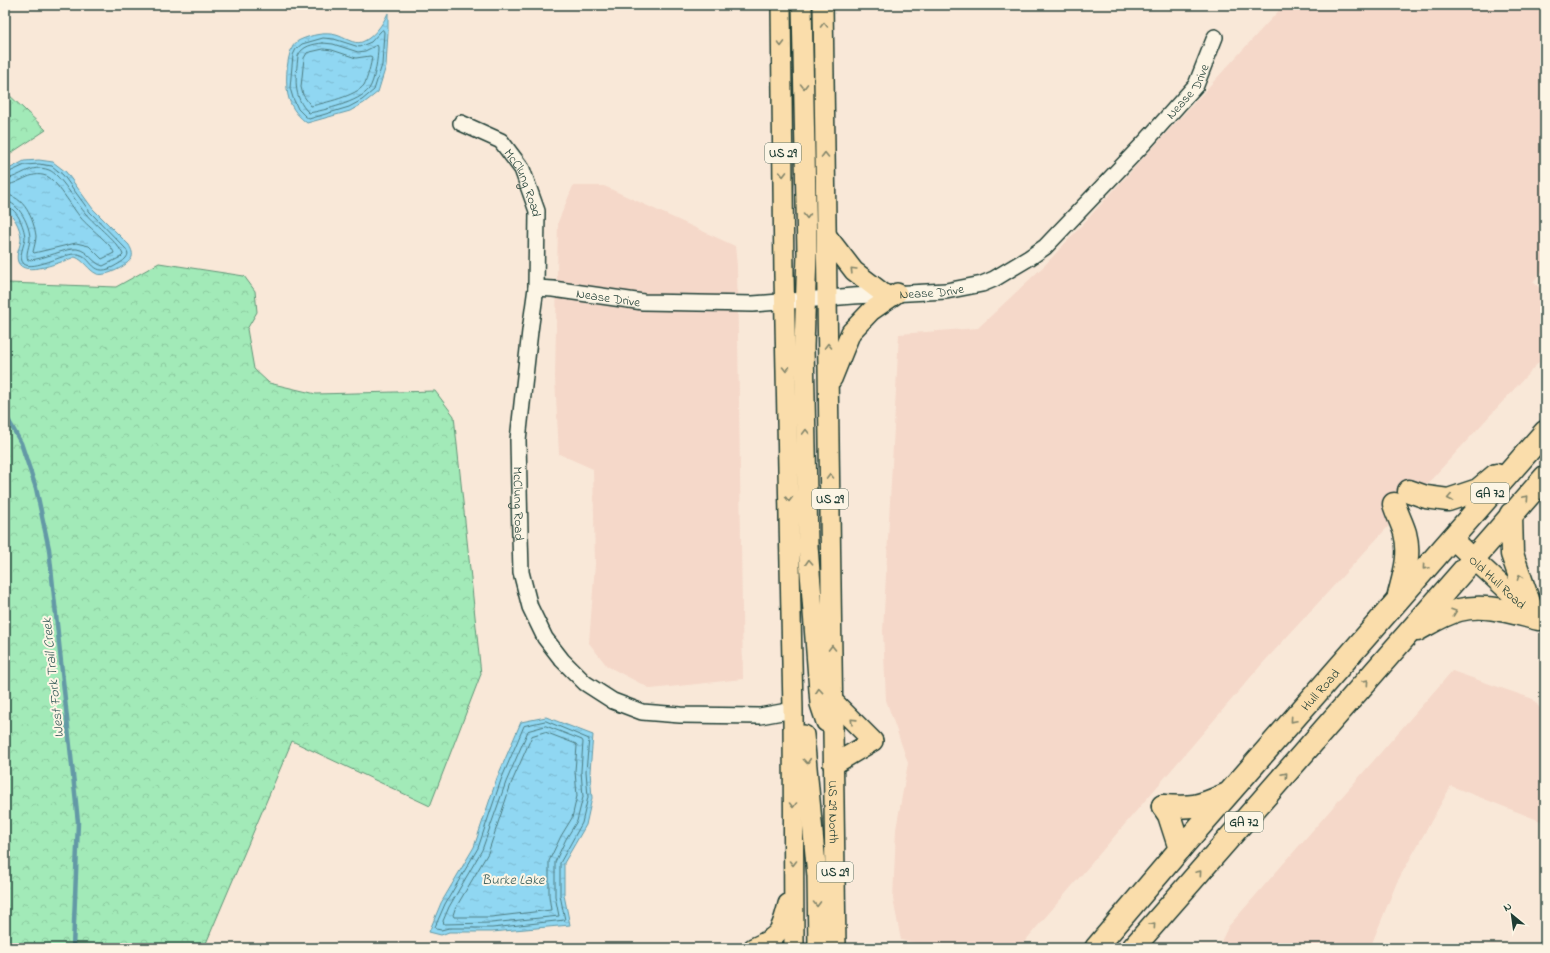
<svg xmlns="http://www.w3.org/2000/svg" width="1550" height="953" viewBox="0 0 1550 953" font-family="'Indie Flower',sans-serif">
	<defs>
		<pattern id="forest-crowns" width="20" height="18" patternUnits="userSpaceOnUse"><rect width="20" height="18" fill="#a2eab8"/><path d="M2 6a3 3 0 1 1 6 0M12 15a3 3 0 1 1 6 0" fill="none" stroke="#8bca9f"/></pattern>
		<pattern id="water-ripples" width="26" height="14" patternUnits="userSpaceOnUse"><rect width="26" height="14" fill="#90d7f2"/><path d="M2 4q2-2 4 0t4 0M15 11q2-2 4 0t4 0" fill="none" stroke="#7cb9d0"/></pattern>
	</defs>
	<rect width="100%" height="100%" fill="#f9e8d8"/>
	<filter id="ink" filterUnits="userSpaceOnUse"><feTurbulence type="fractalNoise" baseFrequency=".025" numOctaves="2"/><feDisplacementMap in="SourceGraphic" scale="8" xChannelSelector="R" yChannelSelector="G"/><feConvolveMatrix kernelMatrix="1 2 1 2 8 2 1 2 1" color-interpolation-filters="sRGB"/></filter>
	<g filter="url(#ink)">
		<path fill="#f5d8c9" d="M1284,5H1545V267L1533,282L1545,292V353L1539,362L1262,664L1019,948H933L901,940L893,899L896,829L908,763L886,700L883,631L899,334L978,328L1045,265Z
			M573,186H604L735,246L737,266L743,679L651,689L607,666L589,643L595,564L593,469L559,454L555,378L558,222Z
			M1452,671L1533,699L1545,715V812L1543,822L1451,786L1397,882L1370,948H1218L1228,927Z"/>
		<path fill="url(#forest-crowns)" stroke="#609476" d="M5,91L46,130L5,157Z
			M5,240L9,251L8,283L116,287L159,263L244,276L255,291L257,312L247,329L254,369L269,383L316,394L435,391L454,416L481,674L430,806L292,741L204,948H5Z"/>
		<path fill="url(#water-ripples)" stroke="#6399a6" d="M388,13V32L386,66L378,92L364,103L350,111L307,123C299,117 292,109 289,99C285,88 286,59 292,48C293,45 297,41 300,40C311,35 325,32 336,35C344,37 354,45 362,42C373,38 383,24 388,13Z
			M39,160L53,162L66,172L93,209L129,245C131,249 133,252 132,257C128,266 106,277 97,274C88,270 84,260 75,257C63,261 24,278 18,262C15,254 21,246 21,238C20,226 13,215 5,209V171L24,161Z
			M546,717L593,735L590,771L592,798L586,825L564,863V895L570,925L492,932H449L441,935L429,932L441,903L474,847L497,778L521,722Z"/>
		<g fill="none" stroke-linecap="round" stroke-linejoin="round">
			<path stroke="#4c7b80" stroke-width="1" d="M383,30L384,32L382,65L374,90L362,100L349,107L309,119L305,116L298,109L293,98L290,88L293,55L296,49L302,44L323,38L334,39L359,47L371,42L381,31Z
				M323,43L333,44L358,52L365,51L377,45L378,47C378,57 375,80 369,89C359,102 325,110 309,113C292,97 296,77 298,56C302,46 313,44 323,43Z
				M324,49L332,50L356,58L370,56L372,57C371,64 367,80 364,85C356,96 324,103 311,106L303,95L301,87L304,58L307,53Z
				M5,174L25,165L39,164L52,166L63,175L90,212L125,248C128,252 129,254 126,258C123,262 118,264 113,267C90,279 92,252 74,254C64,254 33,271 24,264C17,257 25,245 25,237C24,227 17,207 5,206
				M5,179C20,178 30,163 49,170C60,174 77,204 86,214C94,224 120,244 123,255L121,257L103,266C92,263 89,251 77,249C67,247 43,260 28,260C25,253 30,246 30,238C30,226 19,202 5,201
				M5,185C19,185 30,170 46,176C56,179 73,209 81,218C88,227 112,244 114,253L102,259L89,246L76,243L34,253L33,252C34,247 36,241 36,236C34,220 24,195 5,195
				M546,721L589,739L586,771L588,797L582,823L560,863V895L565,920L492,928H449L441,930L436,929L435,927L445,904L478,848L501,780L524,726Z
				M546,726L582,740L583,742L581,771L583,797L577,821L566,839L555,862V896L559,916L491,923L444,924L443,921L449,907L482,850L506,782L528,731Z
				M545,732L576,744L577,746L575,771L577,796L572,818L561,836L549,861V896L551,910L491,917H454L453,915L455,909L488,853L511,784L532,736Z"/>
			<path stroke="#6399a6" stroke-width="4.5" d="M5,414L21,443L36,488L49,549L78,822L73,948"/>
			<defs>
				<g id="minor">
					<path id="s1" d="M461,123L501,141L522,169L537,211L536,288L530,331L518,440L520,535L521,572L530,607L545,638L562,660L585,683L613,701L642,712L680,715L760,716L793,710"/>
					<path id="s2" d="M536,288L553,289L643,302L753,304L853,296L946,291L982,284L994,279L1029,258L1045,247L1146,141L1196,85L1215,37"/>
				</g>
				<g id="major">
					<path d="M781,5L784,275L793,710L794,948"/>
					<path d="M802,5L807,253L804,347L808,546L820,704L826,722"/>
					<path id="s3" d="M823,5L836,948"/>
					<path d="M827,236L854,271L884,294"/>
					<path d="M832,379L851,332L871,311L897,293"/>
					<path id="s4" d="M1451,538L1535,616"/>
					<path d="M833,701L873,741L833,765"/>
					<path d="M804,735L817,876L818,948"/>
					<path d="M753,948C780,936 781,932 788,904"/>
				</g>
				<g id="highway">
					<path d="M1409,491L1426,497L1448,500L1478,490L1496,475"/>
					<path d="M1394,504C1397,514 1402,523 1405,533C1411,555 1404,575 1399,595"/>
					<path d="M1511,514L1512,554L1533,614"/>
					<path d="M1417,630C1430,623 1444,614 1459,610C1486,603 1513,613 1539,619"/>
					<path d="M1163,806C1192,808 1198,807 1225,795"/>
					<path d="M1163,806L1169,815L1180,849"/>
					<path id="s5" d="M1096,948L1180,849L1545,432"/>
					<path d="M1133,948L1545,477"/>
				</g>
			</defs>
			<use href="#minor" stroke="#1f3d34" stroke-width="18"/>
			<use href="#major" stroke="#1f3d34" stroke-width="22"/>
			<use href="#highway" stroke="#1f3d34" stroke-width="25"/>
			<use href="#minor" stroke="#fcf5e5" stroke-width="15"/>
			<use href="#major" stroke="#faddab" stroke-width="19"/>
			<use href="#highway" stroke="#faddab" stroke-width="22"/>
		</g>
		<defs><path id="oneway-chevron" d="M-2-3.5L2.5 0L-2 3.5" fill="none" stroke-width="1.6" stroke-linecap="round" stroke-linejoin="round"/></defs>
		<g stroke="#82856a">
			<use href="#oneway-chevron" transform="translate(824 25) rotate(-91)"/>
			<use href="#oneway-chevron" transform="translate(781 44) rotate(89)"/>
			<use href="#oneway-chevron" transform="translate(804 86) rotate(89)"/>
			<use href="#oneway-chevron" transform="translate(825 155) rotate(-91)"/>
			<use href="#oneway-chevron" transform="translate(783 174) rotate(89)"/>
			<use href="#oneway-chevron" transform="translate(807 216) rotate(89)"/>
			<use href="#oneway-chevron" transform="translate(853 270) rotate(-134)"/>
			<use href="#oneway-chevron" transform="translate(828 346) rotate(-91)"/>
			<use href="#oneway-chevron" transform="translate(786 369) rotate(89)"/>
			<use href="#oneway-chevron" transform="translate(806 432) rotate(-91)"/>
			<use href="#oneway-chevron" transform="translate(830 476) rotate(-91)"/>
			<use href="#oneway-chevron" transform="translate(1450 498) rotate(169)"/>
			<use href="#oneway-chevron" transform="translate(1526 498) rotate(-48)"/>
			<use href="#oneway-chevron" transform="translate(789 499) rotate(89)"/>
			<use href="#oneway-chevron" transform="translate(809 562) rotate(-93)"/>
			<use href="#oneway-chevron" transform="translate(1425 567) rotate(131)"/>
			<use href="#oneway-chevron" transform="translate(1520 577) rotate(-111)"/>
			<use href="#oneway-chevron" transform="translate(1454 612) rotate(-19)"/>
			<use href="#oneway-chevron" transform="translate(832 648) rotate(-91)"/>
			<use href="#oneway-chevron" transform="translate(1366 682) rotate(-49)"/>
			<use href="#oneway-chevron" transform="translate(819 691) rotate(-95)"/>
			<use href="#oneway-chevron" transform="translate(1293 720) rotate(131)"/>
			<use href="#oneway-chevron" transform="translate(853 721) rotate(-136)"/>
			<use href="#oneway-chevron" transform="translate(807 761) rotate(85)"/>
			<use href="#oneway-chevron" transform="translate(1285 775) rotate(-49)"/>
			<use href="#oneway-chevron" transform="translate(793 805) rotate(90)"/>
			<use href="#oneway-chevron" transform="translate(793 863) rotate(90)"/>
			<use href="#oneway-chevron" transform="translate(1199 873) rotate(-49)"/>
			<use href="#oneway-chevron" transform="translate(817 904) rotate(89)"/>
			<use href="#oneway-chevron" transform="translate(1153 925) rotate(-49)"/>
		</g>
	</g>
	<g text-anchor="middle" stroke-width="4" stroke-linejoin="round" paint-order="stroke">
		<g fill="#fcf5e5" stroke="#617469" stroke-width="1">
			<rect x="765" y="143" width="36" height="20" rx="3"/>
			<rect x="1471" y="483" width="38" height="20" rx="3"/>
			<rect x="812" y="489" width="36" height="20" rx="3"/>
			<rect x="1225" y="812" width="38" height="20" rx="3"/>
			<rect x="817" y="862" width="36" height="20" rx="3"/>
		</g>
		<g font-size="12" font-weight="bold" fill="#1f3d34">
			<text x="783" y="157">US 29</text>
			<text x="1490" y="497">GA 72</text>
			<text x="830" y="503">US 29</text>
			<text x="1244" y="826">GA 72</text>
			<text x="835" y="876">US 29</text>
		</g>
		<g font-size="13" fill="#1f3d34" stroke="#fcf5e5">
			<text dy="5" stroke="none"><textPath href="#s2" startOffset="733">Nease Drive</textPath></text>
			<text dy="5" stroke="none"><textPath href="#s1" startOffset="92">McClung Road</textPath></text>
			<text dy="5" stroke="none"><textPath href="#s2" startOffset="397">Nease Drive</textPath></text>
			<text dy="5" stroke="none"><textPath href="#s2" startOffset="73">Nease Drive</textPath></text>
			<text dy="5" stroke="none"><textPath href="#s1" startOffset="417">McClung Road</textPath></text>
			<text dy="5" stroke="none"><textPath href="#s4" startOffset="64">Old Hull Road</textPath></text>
			<text dy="5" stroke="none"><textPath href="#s5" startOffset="342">Hull Road</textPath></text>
			<text dy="5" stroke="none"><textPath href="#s3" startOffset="807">US 29 North</textPath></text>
		</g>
		<g font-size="14" font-style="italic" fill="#365c5a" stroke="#fcf5e5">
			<text transform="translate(52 678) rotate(-96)" y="5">West Fork Trail Creek</text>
			<text x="513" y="884">Burke Lake</text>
		</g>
	</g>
	<rect width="1550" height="953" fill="none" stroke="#fcf5e5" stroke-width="20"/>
	<rect x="10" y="10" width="1530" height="933" fill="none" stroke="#1f3d34" stroke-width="1.5" filter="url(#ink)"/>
	<g transform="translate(1512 915) rotate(331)" stroke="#fcf5e5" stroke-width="3" paint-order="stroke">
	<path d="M0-3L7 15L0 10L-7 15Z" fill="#1f3d34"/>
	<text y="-6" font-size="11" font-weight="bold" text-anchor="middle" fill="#1f3d34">N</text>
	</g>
</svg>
